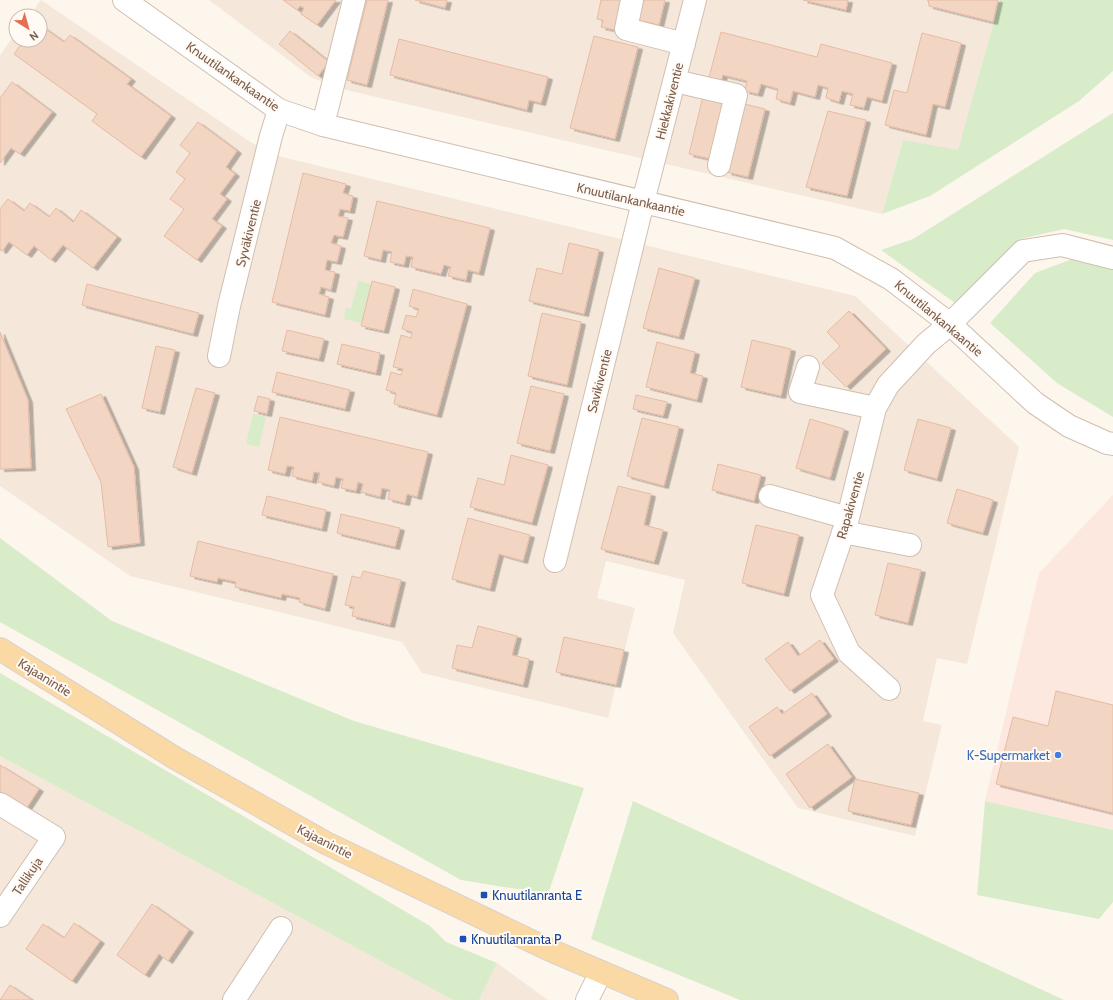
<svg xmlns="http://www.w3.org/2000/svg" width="1113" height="1000" viewBox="0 0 1113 1000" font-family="Cabin,sans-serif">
	<defs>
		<filter id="shadow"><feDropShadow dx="4.5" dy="2.5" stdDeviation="0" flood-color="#0004"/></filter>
	</defs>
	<rect width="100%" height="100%" fill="#fdf6ec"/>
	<path fill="#f5e8da" d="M41,0L252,143L282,157L855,296L1019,447L967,664L937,658L923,721L942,725L915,836L798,808L673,633L685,580L606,561L597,598L635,608L608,718L422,673L402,642L130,576L0,486V55L16,33V40H40V16H29Z
		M209,0H1000L958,151L903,140L882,214L346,90L312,78Z
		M0,756L453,1000H0Z
		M497,963L548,1000H479Z"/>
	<path fill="#fde8e0" d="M1113,495V830L985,801L1039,573Z"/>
	<path fill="#d8ecc9" d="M1000,0H1113V71L1079,101L930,196L882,214L903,140L958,150Z
		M1113,113V240L1064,229L1020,239L955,303L881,250L913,239Z
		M1075,258L1113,267V417L1057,383L990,323L1035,273Z
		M358,281L371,284L362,323L344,319L346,308L351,309Z
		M253,414L266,417L259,447L246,444Z
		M0,538L112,621L354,721L584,788L548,894L461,880L0,622Z
		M0,673L430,926L446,942L497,963L479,1000H453L0,756Z
		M633,801L1064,1000H740L591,939Z
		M985,801L1113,830V902L1099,919L977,895Z"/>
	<path fill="#f3d5c3" stroke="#e6bba3" filter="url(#shadow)" d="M283,0H336L317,25L301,14L304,8L300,6L297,10Z
		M367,0H388L367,85L347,80Z
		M415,0H447L445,8Z
		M601,0H622L615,30L601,27L603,20L597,19Z
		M643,0H665L659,25L638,20Z
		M803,0H848L846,10Z
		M928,0H927H998L993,22L929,6Z
		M40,25L64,42L70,35L131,79L127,84L171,116L141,157L92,121L97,114L14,54L24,40H40Z
		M290,31L329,62L318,76L279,44Z
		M721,32L817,57L821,44L892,63L882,101L867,97L864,108L850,105L853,94L842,91L839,102L826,98L828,88L818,85L815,97L793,91L790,103L776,99L778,89L761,84L758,94L745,91L747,81L723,75L720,84L708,81Z
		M922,33L961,43L945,107L933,104L926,135L885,125L894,90L907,93Z
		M594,36L638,47L615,139L570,128Z
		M399,39L548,77L541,103L529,100L527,110L390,75Z
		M12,82L52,112L20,154L11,148L0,163V98Z
		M704,92L726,97L711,159L689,154Z
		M744,104L765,109L748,177L727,172Z
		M828,111L866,120L847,196L806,187Z
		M198,122L237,151L226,167L235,174L220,194L227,199L212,219L222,226L197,260L164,236L184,209L170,199L185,179L176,172L190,153L180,145Z
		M303,173L346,184L343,193L353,196L350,211L340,209L338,216L348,218L343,237L334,235L331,243L341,246L337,262L327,260L325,270L335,272L331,290L321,287L319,294L329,297L325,315L272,302Z
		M8,199L24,211L30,203L49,217L56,208L73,222L81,210L117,237L93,268L63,245L51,260L34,246L27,255L9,242L2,251L0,250V209Z
		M377,201L490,228L479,273L468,270L466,280L448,276L451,267L444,265L441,274L411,267L413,257L406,256L404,265L390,262L392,252L383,250L381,260L364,256Z
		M569,243L599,250L584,314L529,301L537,268L562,274Z
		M659,268L695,278L679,337L643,328Z
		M372,281L395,287L384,331L361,326Z
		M87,284L199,313L193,334L82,305Z
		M413,289L467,304L437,415L394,404L396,393L386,390L391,372L401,375L403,369L393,367L401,335L411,338L412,332L402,329L406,315L416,317L419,309L409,306Z
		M849,311L886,349L846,387L822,363L840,346L827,332Z
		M542,313L581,322L567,385L528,376Z
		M287,330L324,339L319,359L282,351Z
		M0,332L28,400L31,468L0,469Z
		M752,340L791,349L781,396L741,387Z
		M657,342L695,352L690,373L703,376L697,400L646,387Z
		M342,344L380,353L376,373L337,364Z
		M156,346L175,350L160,412L142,408Z
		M277,372L350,390L345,409L272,392Z
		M531,386L564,394L550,451L517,443Z
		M196,388L215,393L192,473L173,467Z
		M101,394L134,467L140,543L108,547L101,482L66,409Z
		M636,395L667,402L663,416L633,409Z
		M258,396L270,399L267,414L254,411Z
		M280,417L428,452L417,497L407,494L405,503L388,499L390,490L382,488L380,497L361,492L363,484L358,482L356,491L341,488L343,479L336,477L334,486L318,482L320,473L314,472L312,481L292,476L294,467L287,466L285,474L268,470Z
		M642,418L679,427L664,486L627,476Z
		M810,419L844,429L830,478L796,468Z
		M918,419L951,428L937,479L904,470Z
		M511,455L548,465L532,523L470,507L478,478L504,485Z
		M718,464L761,475L754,501L712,490Z
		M618,486L651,494L644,525L663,530L654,562L601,549Z
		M957,489L993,500L983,533L947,523Z
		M267,496L326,510L322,529L262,515Z
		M341,514L400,528L395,547L337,533Z
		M468,518L530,535L523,561L499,554L490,589L452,579Z
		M756,525L799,535L784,594L742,583Z
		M198,541L333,574L325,609L299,602L300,598L282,594L281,598L235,587L236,582L218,578L217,582L190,576Z
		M888,563L921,570L908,623L875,615Z
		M363,571L401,580L390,625L352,616L354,607L345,605L352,576L361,578Z
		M478,626L517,636L512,655L529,659L523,685L452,668L457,645L472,648Z
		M564,637L624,650L616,685L556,672Z
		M820,640L834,659L790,691L765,659L788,642L798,656Z
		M1056,691L1113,705V813L996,784L1013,717L1048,726Z
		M812,693L827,714L770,756L749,727L777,707L782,714Z
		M828,744L852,777L810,808L786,774Z
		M0,765L39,789L26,809L0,792Z
		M855,779L919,793L911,825L848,811Z
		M152,904L189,930L168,961L159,954L145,975L117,955Z
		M74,923L100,941L72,981L26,949L43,924L64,938Z
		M10,985L32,1000H0Z"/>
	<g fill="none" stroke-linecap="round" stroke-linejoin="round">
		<defs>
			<path id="minor" d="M124,0L279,110L323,125L835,248L891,279L950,324L1035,403L1069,426L1107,443L1113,444
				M632,0L626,29L684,44
				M675,81L736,95L719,165
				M323,125L354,0
				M219,356L229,306L271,136L279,110
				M808,367L800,392L875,408
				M770,496L848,518
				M843,532L910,545
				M555,561L643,202L695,0
				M889,689L849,653L822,595L848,518L875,408L888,385L926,344L950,324L1023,251L1062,245L1113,258
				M0,804L54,837L0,916
				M234,1000L281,928
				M587,1000L601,972"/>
			<path id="major" d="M0,649L175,758L326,843L550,950L667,1000"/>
		</defs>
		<use href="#minor" stroke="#d1beb0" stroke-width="24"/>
		<use href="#major" stroke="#dad1cd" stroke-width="24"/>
		<use href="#minor" stroke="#fff" stroke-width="22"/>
		<use href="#major" stroke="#fbd9a5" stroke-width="22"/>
	</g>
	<circle fill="#3f7fe0" stroke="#fffaf3" stroke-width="1.5" cx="1058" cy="755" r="4"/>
	<g fill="#1a4fb4" stroke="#fffaf3" stroke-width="1.5">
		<rect x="480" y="891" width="8" height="8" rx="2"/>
		<rect x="459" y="935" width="8" height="8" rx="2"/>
	</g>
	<g text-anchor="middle" stroke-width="4" stroke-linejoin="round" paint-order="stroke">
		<g font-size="13" fill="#7a5c4d" stroke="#fffaf3">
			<text transform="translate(233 76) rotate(35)" y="5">Knuutilankankaantie</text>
			<text transform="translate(669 101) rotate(-76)" y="5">Hiekkakiventie</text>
			<text transform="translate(631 199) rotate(13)" y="5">Knuutilankankaantie</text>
			<text transform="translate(248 233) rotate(-76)" y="5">Syväkiventie</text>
			<text transform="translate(939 318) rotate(40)" y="5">Knuutilankankaantie</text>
			<text transform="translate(599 381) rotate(-76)" y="5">Savikiventie</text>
			<text transform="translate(850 505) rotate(-74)" y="5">Rapakiventie</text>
			<text transform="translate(45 677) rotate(32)" y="5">Kajaanintie</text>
			<text transform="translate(325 841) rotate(27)" y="5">Kajaanintie</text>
			<text transform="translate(27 876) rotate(-56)" y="5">Tallikuja</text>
		</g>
		<g font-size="13" fill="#366cbe" stroke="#fffaf3" text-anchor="end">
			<text x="1050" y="760">K-Supermarket</text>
		</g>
		<g font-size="13" fill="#164399" stroke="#fffaf3" text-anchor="start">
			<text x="492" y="900">Knuutilanranta E</text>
			<text x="471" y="944">Knuutilanranta P</text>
		</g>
	</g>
	<g transform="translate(28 28) rotate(143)"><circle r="19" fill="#fffaf3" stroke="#cabbb1"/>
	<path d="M0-3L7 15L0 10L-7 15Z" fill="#e76f51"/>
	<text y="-6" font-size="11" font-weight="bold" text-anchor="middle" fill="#7a5c4d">N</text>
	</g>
</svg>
